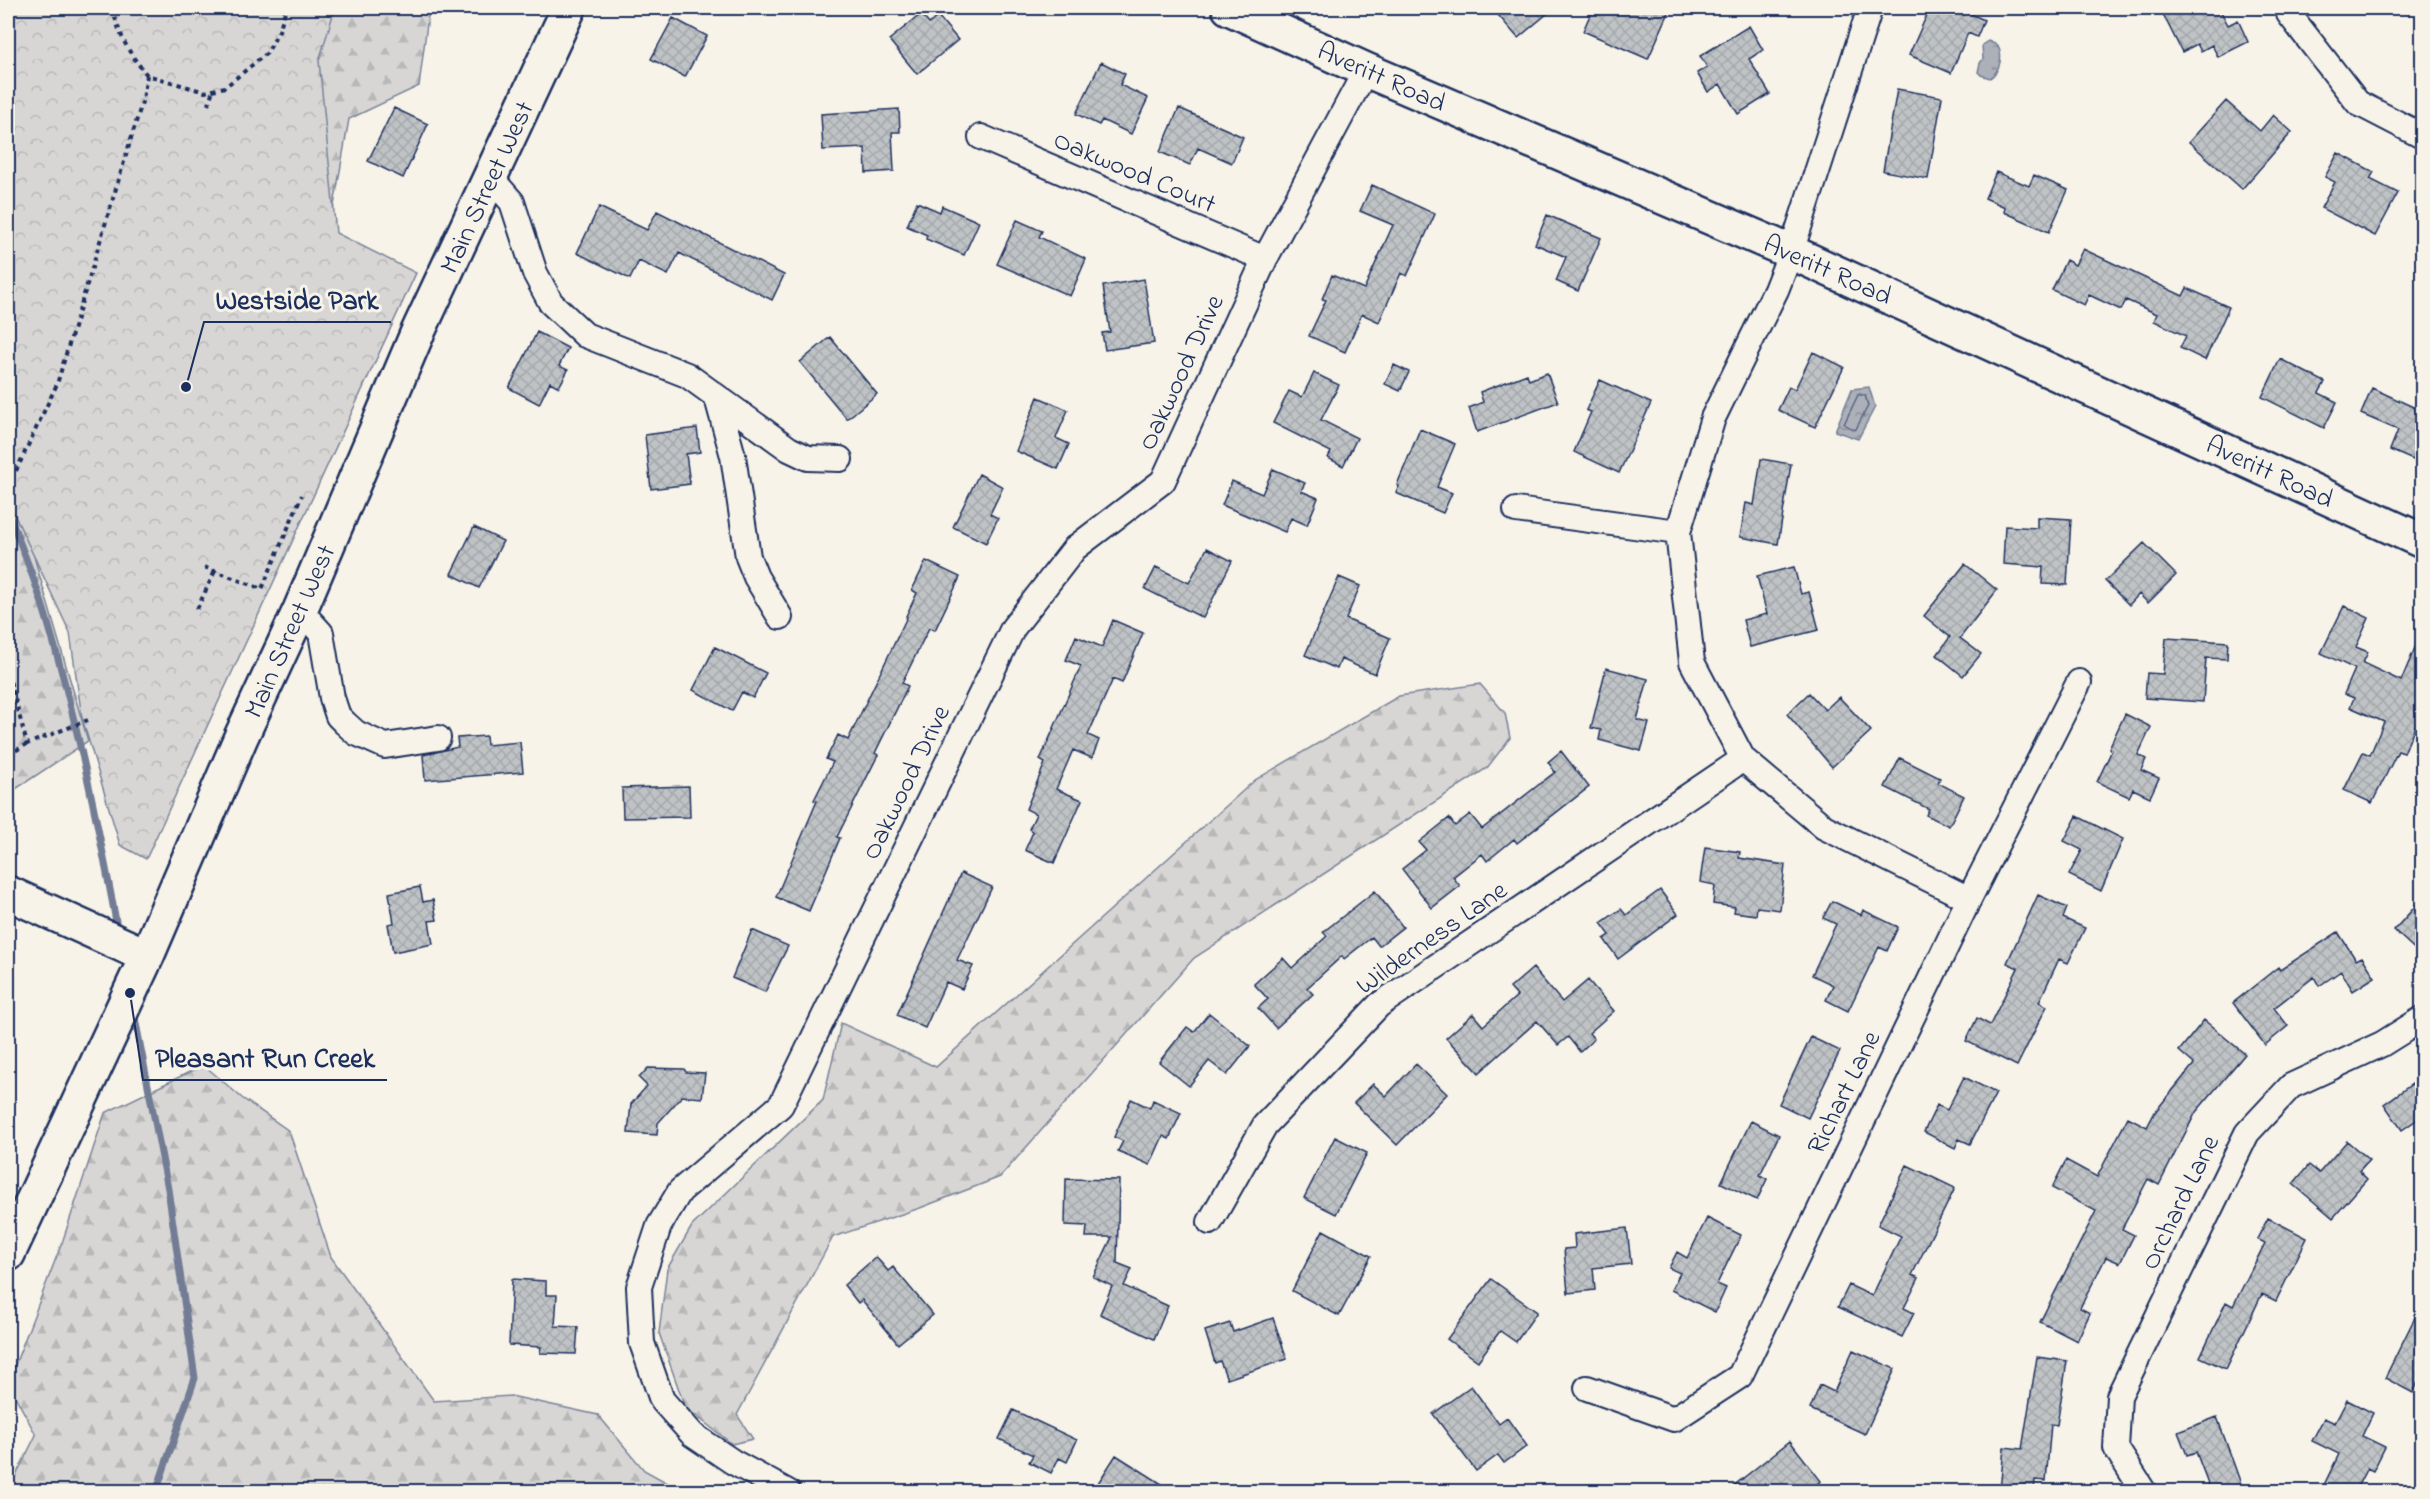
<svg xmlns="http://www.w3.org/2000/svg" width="2430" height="1499" viewBox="0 0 2430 1499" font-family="'Indie Flower',sans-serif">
	<defs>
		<pattern id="forest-firs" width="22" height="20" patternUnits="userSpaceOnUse" patternTransform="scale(1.5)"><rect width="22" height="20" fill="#d7d6d4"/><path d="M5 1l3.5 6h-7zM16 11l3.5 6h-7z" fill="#b8b8b8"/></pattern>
		<pattern id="park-crowns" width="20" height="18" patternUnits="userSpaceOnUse" patternTransform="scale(1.5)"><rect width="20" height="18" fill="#d7d6d4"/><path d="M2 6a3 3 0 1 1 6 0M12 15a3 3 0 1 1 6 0" fill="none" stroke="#b8b8b8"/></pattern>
		<pattern id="water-ripples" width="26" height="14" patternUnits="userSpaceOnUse" patternTransform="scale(1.5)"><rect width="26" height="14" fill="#acb0b9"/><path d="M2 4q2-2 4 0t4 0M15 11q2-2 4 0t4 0" fill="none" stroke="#8b909a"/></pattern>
		<pattern id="building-cross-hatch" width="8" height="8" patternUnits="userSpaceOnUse" patternTransform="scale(1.5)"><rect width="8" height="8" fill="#c0c3c5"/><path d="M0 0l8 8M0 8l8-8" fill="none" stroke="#a4a8ac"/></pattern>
	</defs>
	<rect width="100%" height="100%" fill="#f7f3e8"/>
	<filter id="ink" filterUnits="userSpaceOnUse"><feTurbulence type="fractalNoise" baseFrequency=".0167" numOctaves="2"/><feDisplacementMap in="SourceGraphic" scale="12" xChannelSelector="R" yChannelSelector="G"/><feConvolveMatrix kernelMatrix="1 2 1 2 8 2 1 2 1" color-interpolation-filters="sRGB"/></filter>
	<g filter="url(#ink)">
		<path fill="url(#forest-firs)" stroke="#798299" stroke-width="1.5" d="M287,8H429L419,86L349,119L328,240Z
			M8,415L35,560L88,741L8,794Z
			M1480,684L1505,713L1510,738L1487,768L1194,958L1000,1177L920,1208L833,1237L737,1415L753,1439L732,1444L685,1407L659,1333L667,1269L692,1226L823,1100L841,1023L936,1067L1255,780L1399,696Z
			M204,1065L242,1098L289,1131L331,1257L434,1401L511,1396L598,1415L644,1470L682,1491H8L36,1435L8,1383L63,1240L105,1113Z"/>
		<path fill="url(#park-crowns)" stroke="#798299" stroke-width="1.5" d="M8,8H335L319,61L336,233L416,273L146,859L120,845L82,718L70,633L8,501Z"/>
		<path fill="url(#water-ripples)" stroke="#727c95" stroke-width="1.5" d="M1988,41L1997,45C2004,55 2000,71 1990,78L1981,75L1978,72L1980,63L1983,59L1982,45Z
			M1869,387L1875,407L1858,439L1835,431L1852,389Z"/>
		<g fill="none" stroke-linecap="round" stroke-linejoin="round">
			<path stroke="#556382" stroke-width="1.5" d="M1858,395H1865L1868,406L1856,429L1854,430L1844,424Z"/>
			<path stroke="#727c95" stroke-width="7" d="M8,511C20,544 34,577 44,610C76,715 98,824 118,932
				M134,1013L168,1189L195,1378L156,1492"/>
		</g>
		<path fill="url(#building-cross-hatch)" stroke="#1b2f5e" stroke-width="1.5" d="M1492,8H1554L1518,38Z
			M1593,8H1671L1648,59L1583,31Z
			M1930,8H1972L1969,13L1984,20L1977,37L1968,33L1951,73L1909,55Z
			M2176,8H2219L2228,25L2238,20L2248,42L2218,57L2212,45L2201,51L2197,44L2182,52L2163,14Z
			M921,14L929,24L938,16L958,40L917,74L889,40Z
			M673,18L707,36L685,77L651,59Z
			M1749,26L1763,50L1749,59L1770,94L1738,114L1720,84L1708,92L1697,73L1707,67L1700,56Z
			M1101,62L1125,74L1120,85L1148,98L1131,134L1102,120L1099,125L1076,114Z
			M1897,89L1942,97L1928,179L1883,171Z
			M2226,101L2260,131L2273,115L2292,132L2242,189L2189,142Z
			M394,108L428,124L403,178L368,161Z
			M1179,108L1243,137L1232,163L1198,148L1190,165L1160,152Z
			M899,109L900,132H892L894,171L866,173L865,148L823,150L821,114Z
			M2338,153L2374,172L2370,179L2398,193L2375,236L2321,208L2335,182L2325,177Z
			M1996,172L2029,186L2034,175L2068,190L2049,232L2004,212L2005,207L1985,198Z
			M1372,185L1435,214L1407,276L1401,273L1379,322L1362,314L1345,352L1309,336L1326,300L1322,299L1332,275L1364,289L1393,225L1360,211Z
			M917,202L940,212L942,206L979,222L964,255L926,239L927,235L907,226Z
			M599,207L647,230L657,211L784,275L772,300L679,253L668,275L639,261L630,279L577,253Z
			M1547,215L1601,238L1578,291L1556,281L1566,257L1535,244Z
			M1017,220L1042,231L1039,237L1086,259L1070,296L997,264Z
			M2083,249L2183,296L2187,288L2229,307L2205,360L2180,348L2186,336L2154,321L2157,314L2126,300L2121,310L2089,295L2084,305L2052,290L2066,260L2075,265Z
			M1144,279L1154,343L1105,350L1102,333L1110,332L1103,286Z
			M537,332L568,348L559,366L568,370L559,387L550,382L539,404L509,388Z
			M830,337L877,394L847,419L800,362Z
			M1813,352L1844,367L1815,427L1778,410L1789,387L1795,389Z
			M2280,359L2325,382L2319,393L2337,402L2324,428L2262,397Z
			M1394,365L1409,372L1400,391L1385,384Z
			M1314,373L1339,385L1321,420L1357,438L1343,466L1328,458L1331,452L1273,423L1289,391L1302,397Z
			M1547,373L1558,402L1477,432L1469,408L1483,402L1480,392L1527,374L1529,380Z
			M1600,380L1651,403L1619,473L1574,452L1591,412L1586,410Z
			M2372,388L2422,411V438L2413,460L2390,450L2398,430L2361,414Z
			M1038,397L1068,410L1056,438L1069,444L1058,469L1016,451Z
			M697,428L700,452L686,454L690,484L651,489L645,435Z
			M1420,429L1455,444L1437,487L1452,493L1443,513L1396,493L1399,486L1397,485Z
			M1761,459L1791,464L1778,544L1740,537L1746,503L1754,505Z
			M1273,469L1305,483L1301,491L1318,498L1307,525L1291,518L1285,532L1222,505L1232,481L1262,494Z
			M979,474L1003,487L990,514L998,518L986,543L953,527Z
			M2037,517L2071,519L2067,585L2042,584L2043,567L2003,564L2005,526L2037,528Z
			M474,527L503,541L479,588L451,574Z
			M2144,543L2176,575L2148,603L2139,594L2129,605L2105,581Z
			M1207,548L1232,561L1203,618L1145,589L1156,567L1189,583Z
			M926,561L960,577L935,630L929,628L902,683L908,686L875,753L878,755L837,837L840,838L809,911L776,897L817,801L814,800L833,762L826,759L838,735L848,740L907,617L906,616L917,593L912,590Z
			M1965,564L1997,590L1960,638L1981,654L1963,676L1937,655L1950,637L1924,616Z
			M1794,567L1801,594L1809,592L1819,630L1750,647L1743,620L1767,614L1757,576Z
			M1339,577L1360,586L1346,619L1390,638L1375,674L1341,659L1337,669L1305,655Z
			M2344,606L2369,618L2356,647L2368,652L2363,663L2401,681L2422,631V709L2404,753L2398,751L2372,803L2344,790L2363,752L2370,755L2384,722L2350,707L2354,698L2344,694L2355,669L2321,653Z
			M1113,620L1143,633L1122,683L1113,679L1088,735L1099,740L1092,758L1073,750L1056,789L1082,800L1054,863L1025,850L1033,832L1029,829L1036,814L1026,809L1045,763L1040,760L1081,666L1066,660L1076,636L1102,647Z
			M2166,638L2228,642L2227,659L2206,658L2203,702L2145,698L2147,673L2163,674Z
			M715,647L766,673L753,698L742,692L732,711L693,690Z
			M1606,668L1648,679L1637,720L1649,723L1641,751L1599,740L1601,730L1591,728Z
			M1809,693L1825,710L1839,697L1871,731L1832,767L1787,714Z
			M2125,714L2151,727L2138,755L2146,759L2141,770L2159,778L2150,797L2133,789L2129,797L2097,782L2112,750L2109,748Z
			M486,736L487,745L520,742L523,772L425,780L423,755L458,747L457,738Z
			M1561,751L1589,787L1517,843L1514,839L1487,861L1482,854L1453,877L1460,886L1432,908L1402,869L1426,850L1419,842L1449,818L1455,826L1470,814L1482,829L1555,772L1548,762Z
			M1900,758L1940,778L1938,783L1964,796L1949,826L1926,815L1929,809L1885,787Z
			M689,786L690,817L623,818L622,788Z
			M2077,816L2123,839L2101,891L2069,875L2082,850L2064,841Z
			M1705,847L1740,852L1739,858L1785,865L1780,910L1757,907L1756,915L1734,912L1735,907L1713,904L1715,885L1700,882Z
			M961,873L992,887L957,960L973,966L962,989L946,982L925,1028L897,1015Z
			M420,887L423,902L433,900L437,920L429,921L433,944L393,952L388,924L394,923L389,893Z
			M1660,890L1678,914L1618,959L1604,939L1610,935L1601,923L1621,909L1626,915Z
			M1375,891L1403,927L1379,946L1372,937L1344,959L1342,956L1307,988L1313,994L1276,1028L1258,1008L1268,999L1254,984L1283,958L1292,968L1327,936L1323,932Z
			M2038,895L2067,908L2063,918L2085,928L2068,963L2059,959L2039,1002L2047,1006L2017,1066L1966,1041L1977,1018L1990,1025L2018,968L2007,963Z
			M2422,899V956L2394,930Z
			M1832,901L1861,915L1863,910L1898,927L1887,951L1879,947L1848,1011L1826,1000L1833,985L1812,975L1836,924L1823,918Z
			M752,930L788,946L765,992L732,978Z
			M2338,932L2356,960L2362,957L2375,977L2353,991L2341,971L2319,986L2314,977L2274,1008L2288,1026L2265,1045L2233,1003L2278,967L2280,970Z
			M1533,968L1562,1002L1588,980L1614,1011L1589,1033L1594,1039L1580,1052L1568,1037L1558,1045L1537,1021L1479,1073L1446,1038L1473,1014L1483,1026L1517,996L1510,988Z
			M1209,1013L1250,1046L1227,1075L1209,1061L1189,1086L1159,1062L1187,1027L1194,1032Z
			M2204,1020L2245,1054L2196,1112L2159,1185L2148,1179L2122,1229L2134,1235L2120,1263L2106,1257L2080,1308L2090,1313L2077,1341L2040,1322L2096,1211L2052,1188L2066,1160L2097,1177L2128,1117L2147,1127L2155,1112L2194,1064L2179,1051Z
			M1811,1037L1840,1051L1808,1118L1779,1104Z
			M1416,1064L1447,1094L1397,1145L1354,1103L1373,1084L1386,1096Z
			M648,1068L684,1069L686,1072L705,1073L702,1098L682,1096L658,1123L657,1135L628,1133L631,1104L647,1086L639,1078Z
			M1964,1077L1996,1093L1970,1144L1959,1139L1955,1148L1924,1132L1937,1105L1947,1110Z
			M2422,1077V1116L2402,1130L2384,1104Z
			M1131,1099L1150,1108L1153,1100L1181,1113L1169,1139L1163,1136L1150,1165L1118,1151L1123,1141L1114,1137Z
			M1751,1121L1779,1135L1760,1175L1767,1179L1757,1200L1721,1183Z
			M1335,1137L1367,1153L1336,1214L1304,1198Z
			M2347,1141L2369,1160L2359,1171L2367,1179L2333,1218L2293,1184L2309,1165L2319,1173Z
			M1907,1165L1955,1188L1912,1275L1919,1278L1904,1308L1914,1313L1902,1337L1838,1307L1849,1285L1872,1296L1901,1236L1878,1225Z
			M1066,1179L1119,1180L1117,1263L1132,1269L1124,1286L1168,1306L1154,1339L1100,1314L1112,1286L1093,1277L1112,1237H1086L1087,1226L1065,1225Z
			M1707,1218L1741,1235L1717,1284L1726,1288L1715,1312L1671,1290L1680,1273L1669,1268L1677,1252L1687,1258Z
			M2268,1218L2307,1238L2276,1301L2262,1294L2226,1369L2200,1357L2226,1302L2233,1306L2265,1243L2257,1239Z
			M1627,1228L1631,1264L1593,1268L1595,1290L1568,1293L1564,1249L1575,1248L1574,1234Z
			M1323,1230L1371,1256L1339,1316L1292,1291Z
			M876,1257L888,1271L893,1267L933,1315L898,1344L862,1300L858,1303L844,1285Z
			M512,1279L546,1281V1295H557L555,1326L578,1327L576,1354L540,1353L541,1347L509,1345Z
			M1491,1279L1537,1312L1516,1342L1500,1331L1478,1361L1447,1339Z
			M2422,1303V1374L2413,1393L2385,1378Z
			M1273,1318L1287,1359L1227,1379L1220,1361L1215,1363L1205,1331L1230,1323L1233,1332Z
			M1853,1350L1895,1369L1865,1434L1810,1409L1820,1385L1834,1392Z
			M2037,1357L2067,1361L2057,1425L2051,1424L2046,1481L2035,1480L2034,1491H2000L2004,1447L2022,1449Z
			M1471,1386L1499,1424L1507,1418L1527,1446L1504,1463L1498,1455L1476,1471L1433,1414Z
			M2347,1400L2373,1413L2362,1436L2385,1447L2373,1471L2367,1468L2355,1491H2321L2339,1454L2312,1441L2324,1418L2335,1423Z
			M1013,1410L1077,1440L1067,1462L1059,1458L1051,1473L1029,1462L1033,1455L999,1439Z
			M2217,1417L2241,1484L2221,1491H2211L2196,1452L2187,1455L2178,1432Z
			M1790,1441L1821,1481L1808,1491H1727Z
			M1116,1455L1173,1491H1112L1098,1483Z"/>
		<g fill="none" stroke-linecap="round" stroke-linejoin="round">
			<defs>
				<path id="street" d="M1870,8L1791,252L1776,290L1713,418L1678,532L1692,662L1743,759L1824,827L1969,899
					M2288,8L2289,14L2358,103L2422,136
					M981,137L1265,259
					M491,178L512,202L535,273L551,303L585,335L687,375L789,449L808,458L840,459
					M717,398L733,456L748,557L756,577L780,617
					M1516,510L1678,532
					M300,610L321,633L332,698L338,716L345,723L356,733L385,746L438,738
					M1210,1222L1265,1125L1379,1005L1743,759
					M1587,1388L1674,1419L1740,1376L1969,899L2079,682
					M788,1492L733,1462L693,1435L662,1400L642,1343L639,1287L659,1226L680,1191L781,1105L1013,628L1075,548L1163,481L1265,259L1366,70
					M2144,1492L2116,1448L2119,1396L2247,1133L2291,1086L2382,1044L2422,1019"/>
				<path id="secondary" d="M1229,8L1366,70L1791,252L2422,541
					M8,893L147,956
					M8,1254L147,956L241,737L300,610L417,334L569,8"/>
			</defs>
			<use href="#street" stroke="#1b2f5e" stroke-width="28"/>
			<use href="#secondary" stroke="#1b2f5e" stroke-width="38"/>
			<path stroke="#1b2f5e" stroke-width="4" stroke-dasharray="4.5 4.5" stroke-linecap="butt" d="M112,8C121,38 127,51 147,75
				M208,105L213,90
				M16,471L57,384L143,99L147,75L205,92L225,87L267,53L279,31L286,8
				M204,567L262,589L302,495
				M197,609L215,571
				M8,673L27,744L88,720
				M8,755L27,744"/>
			<use href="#street" stroke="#f7f3e8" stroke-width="24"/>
			<use href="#secondary" stroke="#f7f3e8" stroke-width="33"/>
		</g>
	</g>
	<g text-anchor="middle" stroke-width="6" stroke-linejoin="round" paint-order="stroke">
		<g font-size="27" fill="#1b2f5e" stroke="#f7f3e8">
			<text transform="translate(1382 76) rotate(24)" y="9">Averitt Road</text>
			<text transform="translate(1135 171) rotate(23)" y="9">Oakwood Court</text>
			<text transform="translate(486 187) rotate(-65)" y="9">Main Street West</text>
			<text transform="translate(1828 269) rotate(24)" y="9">Averitt Road</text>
			<text transform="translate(1180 372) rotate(-65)" y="9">Oakwood Drive</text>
			<text transform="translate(2270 471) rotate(25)" y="9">Averitt Road</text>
			<text transform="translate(289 631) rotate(-66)" y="9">Main Street West</text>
			<text transform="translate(905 782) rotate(-64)" y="9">Oakwood Drive</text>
			<text transform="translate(1431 937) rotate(-35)" y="9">Wilderness Lane</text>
			<text transform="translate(1843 1092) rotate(-64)" y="9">Richart Lane</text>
			<text transform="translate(2179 1202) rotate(-64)" y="9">Orchard Lane</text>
		</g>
	</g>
	<path fill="none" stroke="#1b2f5e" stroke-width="2" d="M186 387L204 322H391M130 993L143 1080H387"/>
	<g fill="#1b2f5e" stroke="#f7f3e8" stroke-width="2">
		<circle cx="186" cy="387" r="6"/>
		<circle cx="130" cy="993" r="6"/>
	</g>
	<g font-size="28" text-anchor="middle" font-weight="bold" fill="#1b2f5e" stroke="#f7f3e8" stroke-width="6" stroke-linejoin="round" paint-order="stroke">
		<text x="297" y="309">Westside Park</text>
		<text x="265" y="1067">Pleasant Run Creek</text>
	</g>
	<rect width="2430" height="1499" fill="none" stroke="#f7f3e8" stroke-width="30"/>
	<rect x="15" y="15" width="2400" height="1469" fill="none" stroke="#1b2f5e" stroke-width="2" filter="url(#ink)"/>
</svg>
